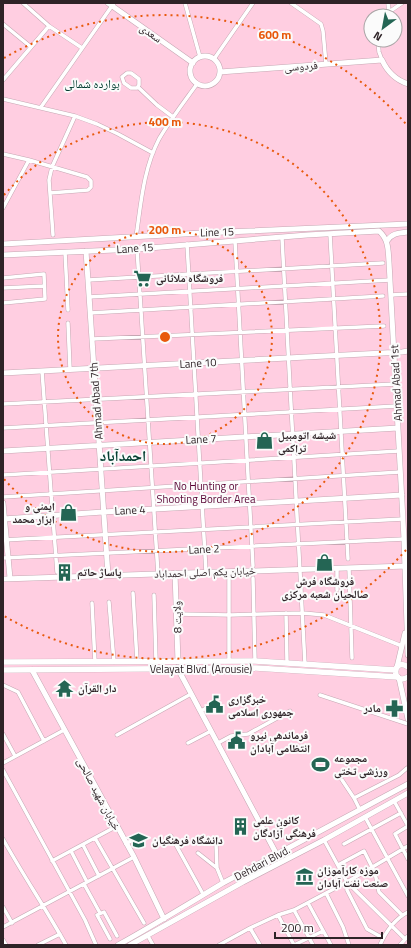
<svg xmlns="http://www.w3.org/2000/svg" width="411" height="948" viewBox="0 0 411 948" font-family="'Titillium Web','Noto Naskh Arabic',sans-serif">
	<rect width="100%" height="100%" fill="#fce8ef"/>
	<path fill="#ffcee1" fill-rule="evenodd" d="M3,3H408V945H3ZM371,16H395V40H371Z"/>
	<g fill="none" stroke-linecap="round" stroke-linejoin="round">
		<defs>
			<path id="street" d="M23,3L49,26L82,48
				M185,3L200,57
				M291,3L321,24L323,31L326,64
				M388,3L389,12
				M387,16L389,12L402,3
				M3,24L31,47
				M378,40L379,52L382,60
				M214,59L253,3
				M127,73H131L139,79V85L137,88H131L124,83L122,77Z
				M3,80L49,26
				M138,87L157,105L173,117
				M3,99L75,116L97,124L118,134L153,153
				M41,107L114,3
				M3,154L29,160L87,177L91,181V187L88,190L50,193
				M3,208L29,160
				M330,234L348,559
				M53,235L49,180L52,167L75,116
				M136,237C141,204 143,170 159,139C170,120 184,102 197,84
				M282,238L305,664
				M235,241L253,566
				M187,244L206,572
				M137,249L158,574
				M65,252L68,310
				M3,278L44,274L45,299L3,303
				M88,280L383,263
				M3,288L44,286
				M391,295L408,294
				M89,297L390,280
				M90,313L383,296
				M68,323L70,369
				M92,339L384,326
				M42,371L57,572
				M3,404L396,384
				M3,428L397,406
				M3,475L399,451
				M3,497L400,472
				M3,540L403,519
				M3,558L404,539
				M337,568V590
				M349,568L352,658
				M253,578L255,661
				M133,593L137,661
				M154,595L156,661
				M109,602L114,662
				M92,603L95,662
				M286,613L287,663
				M177,614L230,615L303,613L324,615L402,646
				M229,660V571
				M3,685L18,692L44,741
				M320,695L408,724
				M201,711L208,707H211
				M3,734L15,756
				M117,735L191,694
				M188,743L211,731
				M218,743L231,736L248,734L290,711
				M3,763L64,730
				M3,770L85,920L96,945
				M342,780L354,798
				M394,801L408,826
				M360,810L354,798L399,775L407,768
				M365,817L408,896
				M408,826L395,834L408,859
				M171,836L203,894
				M95,838L144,923
				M3,839C23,875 46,909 66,945
				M324,840L347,882L405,939
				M126,844L135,838
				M216,844L217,868L223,883
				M344,844L401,813
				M83,845L99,876
				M71,851L87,882
				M198,853L217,868
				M52,861L117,826
				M338,865L364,851L375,873L379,892L402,915
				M347,882V890L367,929L383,938
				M84,884L100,913
				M326,893L343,927L349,945
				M308,903L331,945
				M3,907L12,923
				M294,910L313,945
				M278,915L294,945
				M3,927L134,857
				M250,928L260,945
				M148,936L153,945
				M110,939L97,915L104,912L117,936
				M3,940L6,945
				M38,945L60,934
				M219,945L250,928L278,915L294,910L347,882L408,846
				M294,945L323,931
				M380,945C386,931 395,919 408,912
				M400,945L408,936"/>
			<path id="secondary" d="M108,3L193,63
				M190 71a15 15 0 1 1 30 0a15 15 0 1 1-30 0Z
				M220,72L382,60C387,71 396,80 408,84
				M387,241C392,233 399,233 408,232
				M3,244L202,233L408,224
				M86,251L108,575
				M3,255L137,249L307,235L379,231C389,240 388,250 389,262L404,539L408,655
				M3,373L402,352L408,351
				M3,451L398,428
				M3,503L10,578
				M3,519L103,512L402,495
				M175,573L178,662
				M3,579L407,566
				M397,667L405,633
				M178,669L277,855
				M32,670L134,857L164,919
				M399,678L408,719
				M118,945C154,925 188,904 223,883L408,784
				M130,945L243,882L324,840L408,793"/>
			<path id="primary" d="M3,662L255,661L396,670
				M408,667C392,656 391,687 408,677
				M3,670L256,668L398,677"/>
		</defs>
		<use href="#street" stroke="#c6a7b3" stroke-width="4.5"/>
		<use href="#secondary" stroke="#c6a7b3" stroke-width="6"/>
		<use href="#primary" stroke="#c6a7b3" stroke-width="6"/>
		<use href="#street" stroke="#fff" stroke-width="3.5"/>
		<use href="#secondary" stroke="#fff" stroke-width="5"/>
		<use href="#primary" stroke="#fff" stroke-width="5.5"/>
	</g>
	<g fill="none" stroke="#e8590c" stroke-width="2" stroke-dasharray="2 4">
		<circle cx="165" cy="337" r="107"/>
		<path d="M4 195A215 215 0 1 1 4 479"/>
		<path d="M406 550A322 322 0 0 1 4 616M4 58A322 322 0 0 1 406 124"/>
	</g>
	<defs>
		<symbol id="supermarket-bare" viewBox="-9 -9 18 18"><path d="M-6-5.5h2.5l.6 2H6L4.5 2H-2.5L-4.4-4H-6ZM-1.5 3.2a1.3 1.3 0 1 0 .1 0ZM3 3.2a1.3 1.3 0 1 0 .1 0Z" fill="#246554" stroke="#fbfbfb" stroke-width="2.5" paint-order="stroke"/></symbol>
		<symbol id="shop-bare" viewBox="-9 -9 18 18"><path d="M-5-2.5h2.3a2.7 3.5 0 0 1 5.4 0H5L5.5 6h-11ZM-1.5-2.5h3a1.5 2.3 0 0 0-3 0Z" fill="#246554" stroke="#fbfbfb" stroke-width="2.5" paint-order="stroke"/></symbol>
		<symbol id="building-bare" viewBox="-9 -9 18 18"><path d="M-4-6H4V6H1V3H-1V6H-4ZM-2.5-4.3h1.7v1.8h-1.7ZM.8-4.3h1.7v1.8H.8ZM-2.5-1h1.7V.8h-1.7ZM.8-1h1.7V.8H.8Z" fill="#246554" stroke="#fbfbfb" stroke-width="2.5" paint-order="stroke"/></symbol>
		<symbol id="temple-bare" viewBox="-9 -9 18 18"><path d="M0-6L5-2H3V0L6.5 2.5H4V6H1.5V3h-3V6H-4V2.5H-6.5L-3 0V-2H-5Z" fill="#246554" stroke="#fbfbfb" stroke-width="2.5" paint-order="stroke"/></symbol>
		<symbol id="civic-bare" viewBox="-9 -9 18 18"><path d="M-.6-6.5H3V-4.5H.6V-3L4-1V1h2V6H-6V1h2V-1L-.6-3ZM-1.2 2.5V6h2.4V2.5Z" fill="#246554" stroke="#fbfbfb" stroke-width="2.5" paint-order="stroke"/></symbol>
		<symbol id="pharmacy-bare" viewBox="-9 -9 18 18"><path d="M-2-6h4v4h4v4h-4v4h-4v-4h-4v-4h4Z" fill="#246554" stroke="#fbfbfb" stroke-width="2.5" paint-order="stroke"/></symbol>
		<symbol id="stadium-bare" viewBox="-9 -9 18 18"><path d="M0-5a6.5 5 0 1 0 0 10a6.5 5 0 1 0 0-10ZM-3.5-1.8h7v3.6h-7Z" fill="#246554" stroke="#fbfbfb" stroke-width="2.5" paint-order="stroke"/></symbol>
		<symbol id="university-bare" viewBox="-9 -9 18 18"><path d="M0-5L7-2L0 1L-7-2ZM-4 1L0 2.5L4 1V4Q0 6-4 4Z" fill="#246554" stroke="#fbfbfb" stroke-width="2.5" paint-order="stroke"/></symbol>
		<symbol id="museum-bare" viewBox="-9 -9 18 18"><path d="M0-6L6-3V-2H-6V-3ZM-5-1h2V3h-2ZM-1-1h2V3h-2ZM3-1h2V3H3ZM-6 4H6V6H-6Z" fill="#246554" stroke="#fbfbfb" stroke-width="2.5" paint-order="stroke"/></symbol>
	</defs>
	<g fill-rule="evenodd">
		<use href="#supermarket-bare" x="130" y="266" width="25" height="25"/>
		<use href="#shop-bare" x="252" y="428" width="25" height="25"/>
		<use href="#shop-bare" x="56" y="500" width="25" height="25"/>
		<use href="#shop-bare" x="312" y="550" width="25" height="25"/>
		<use href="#building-bare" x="52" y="560" width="25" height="25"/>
		<use href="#temple-bare" x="52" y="676" width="25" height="25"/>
		<use href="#civic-bare" x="202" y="692" width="25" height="25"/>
		<use href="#pharmacy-bare" x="382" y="696" width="25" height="25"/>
		<use href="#civic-bare" x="224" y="728" width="25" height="25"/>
		<use href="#stadium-bare" x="308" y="752" width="25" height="25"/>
		<use href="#building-bare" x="228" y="814" width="25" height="25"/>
		<use href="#university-bare" x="126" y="828" width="25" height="25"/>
		<use href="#museum-bare" x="292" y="864" width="25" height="25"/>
	</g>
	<g text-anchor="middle" stroke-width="4" stroke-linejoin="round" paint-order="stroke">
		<g font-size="11" fill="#2e2327" stroke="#fbfbfb">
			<text transform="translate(151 33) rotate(35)" y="4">سعدی</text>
			<text transform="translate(301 66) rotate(-4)" y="4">فردوسی</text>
			<text transform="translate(217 232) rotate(-2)" y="4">Line 15</text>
			<text transform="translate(135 248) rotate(-4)" y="4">Lane 15</text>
			<text transform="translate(198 363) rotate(-3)" y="4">Lane 10</text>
			<text transform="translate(396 383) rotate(-93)" y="4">Ahmad Abad 1st</text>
			<text transform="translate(96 401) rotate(-94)" y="4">Ahmad Abad 7th</text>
			<text transform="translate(201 439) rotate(-3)" y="4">Lane 7</text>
			<text transform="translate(130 510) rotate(-3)" y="4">Lane 4</text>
			<text transform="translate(204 549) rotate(-3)" y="4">Lane 2</text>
			<text transform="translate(205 572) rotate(-2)" y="4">خیابان یکم اصلی احمداباد</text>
			<text transform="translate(177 617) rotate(-92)" y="4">ولایت 8</text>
			<text x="201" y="673">Velayat Blvd. (Arousie)</text>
			<text transform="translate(99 794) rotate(62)" y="4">خیابان شهید صالحی</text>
			<text transform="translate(262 863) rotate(-28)" y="4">Dehdari Blvd.</text>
		</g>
		<g font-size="11" font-weight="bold" fill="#2e2327" stroke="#fbfbfb" text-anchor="start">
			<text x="156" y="282">فروشگاه ملاثانی</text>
			<text x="278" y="439">شیشه اتومبیل<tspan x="278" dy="13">تراکمی</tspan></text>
			<text x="55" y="510" text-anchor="end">ایمنی و<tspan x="55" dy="13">ابزار محمد</tspan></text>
			<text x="77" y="576">پاساژ حاتم</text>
			<text x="325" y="585" text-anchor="middle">فروشگاه فرش<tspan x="325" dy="13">صالحیان شعبه مرکزی</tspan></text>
			<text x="78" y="692">دار القرآن</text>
			<text x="228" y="703">خبرگزاری<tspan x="228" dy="13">جمهوری اسلامی</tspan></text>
			<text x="381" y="712" text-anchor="end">مادر</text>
			<text x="250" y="739">فرماندهی نیرو<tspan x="250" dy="13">انتظامی آبادان</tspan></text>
			<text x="334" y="762">مجموعه<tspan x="334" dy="13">ورزشی تختی</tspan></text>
			<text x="253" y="824">کانون علمی<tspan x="253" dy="13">فرهنگی آزادگان</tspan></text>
			<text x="152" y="844">دانشگاه فرهنگیان</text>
			<text x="317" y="874">موزه کارآموزان<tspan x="317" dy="13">صنعت نفت آبادان</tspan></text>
		</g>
		<g font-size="11" fill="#570032" stroke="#fbfbfb">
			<text x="206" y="490">No Hunting or<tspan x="206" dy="13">Shooting Border Area</tspan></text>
		</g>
		<g font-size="12" fill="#043e31" stroke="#fbfbfb">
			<text x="92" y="88">بوارده شمالی</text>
		</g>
		<g font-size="15" font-weight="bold" fill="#043e31" stroke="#fbfbfb">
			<text x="123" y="461">احمدآباد</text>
		</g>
	</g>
	<circle cx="165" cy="337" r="6" fill="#e8590c" stroke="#fbfbfb" stroke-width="2"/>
	<g font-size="12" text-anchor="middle" font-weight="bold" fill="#e8590c" stroke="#fbfbfb" stroke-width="4" stroke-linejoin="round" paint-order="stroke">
		<text x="275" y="39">600 m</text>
		<text x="165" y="126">400 m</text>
		<text x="165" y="234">200 m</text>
	</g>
	<rect width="411" height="948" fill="none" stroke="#2e2327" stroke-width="8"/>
	<g transform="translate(383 28) rotate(212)"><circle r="19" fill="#fbfbfb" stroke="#a9a5a6"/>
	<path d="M0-3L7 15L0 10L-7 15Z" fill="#246554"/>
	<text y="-6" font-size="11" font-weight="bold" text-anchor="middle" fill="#2e2327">N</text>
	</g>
	<path d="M275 932v6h107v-6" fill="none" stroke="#2e2327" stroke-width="2"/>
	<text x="281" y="932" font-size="12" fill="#2e2327" stroke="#fbfbfb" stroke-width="3" paint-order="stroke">200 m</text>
</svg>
